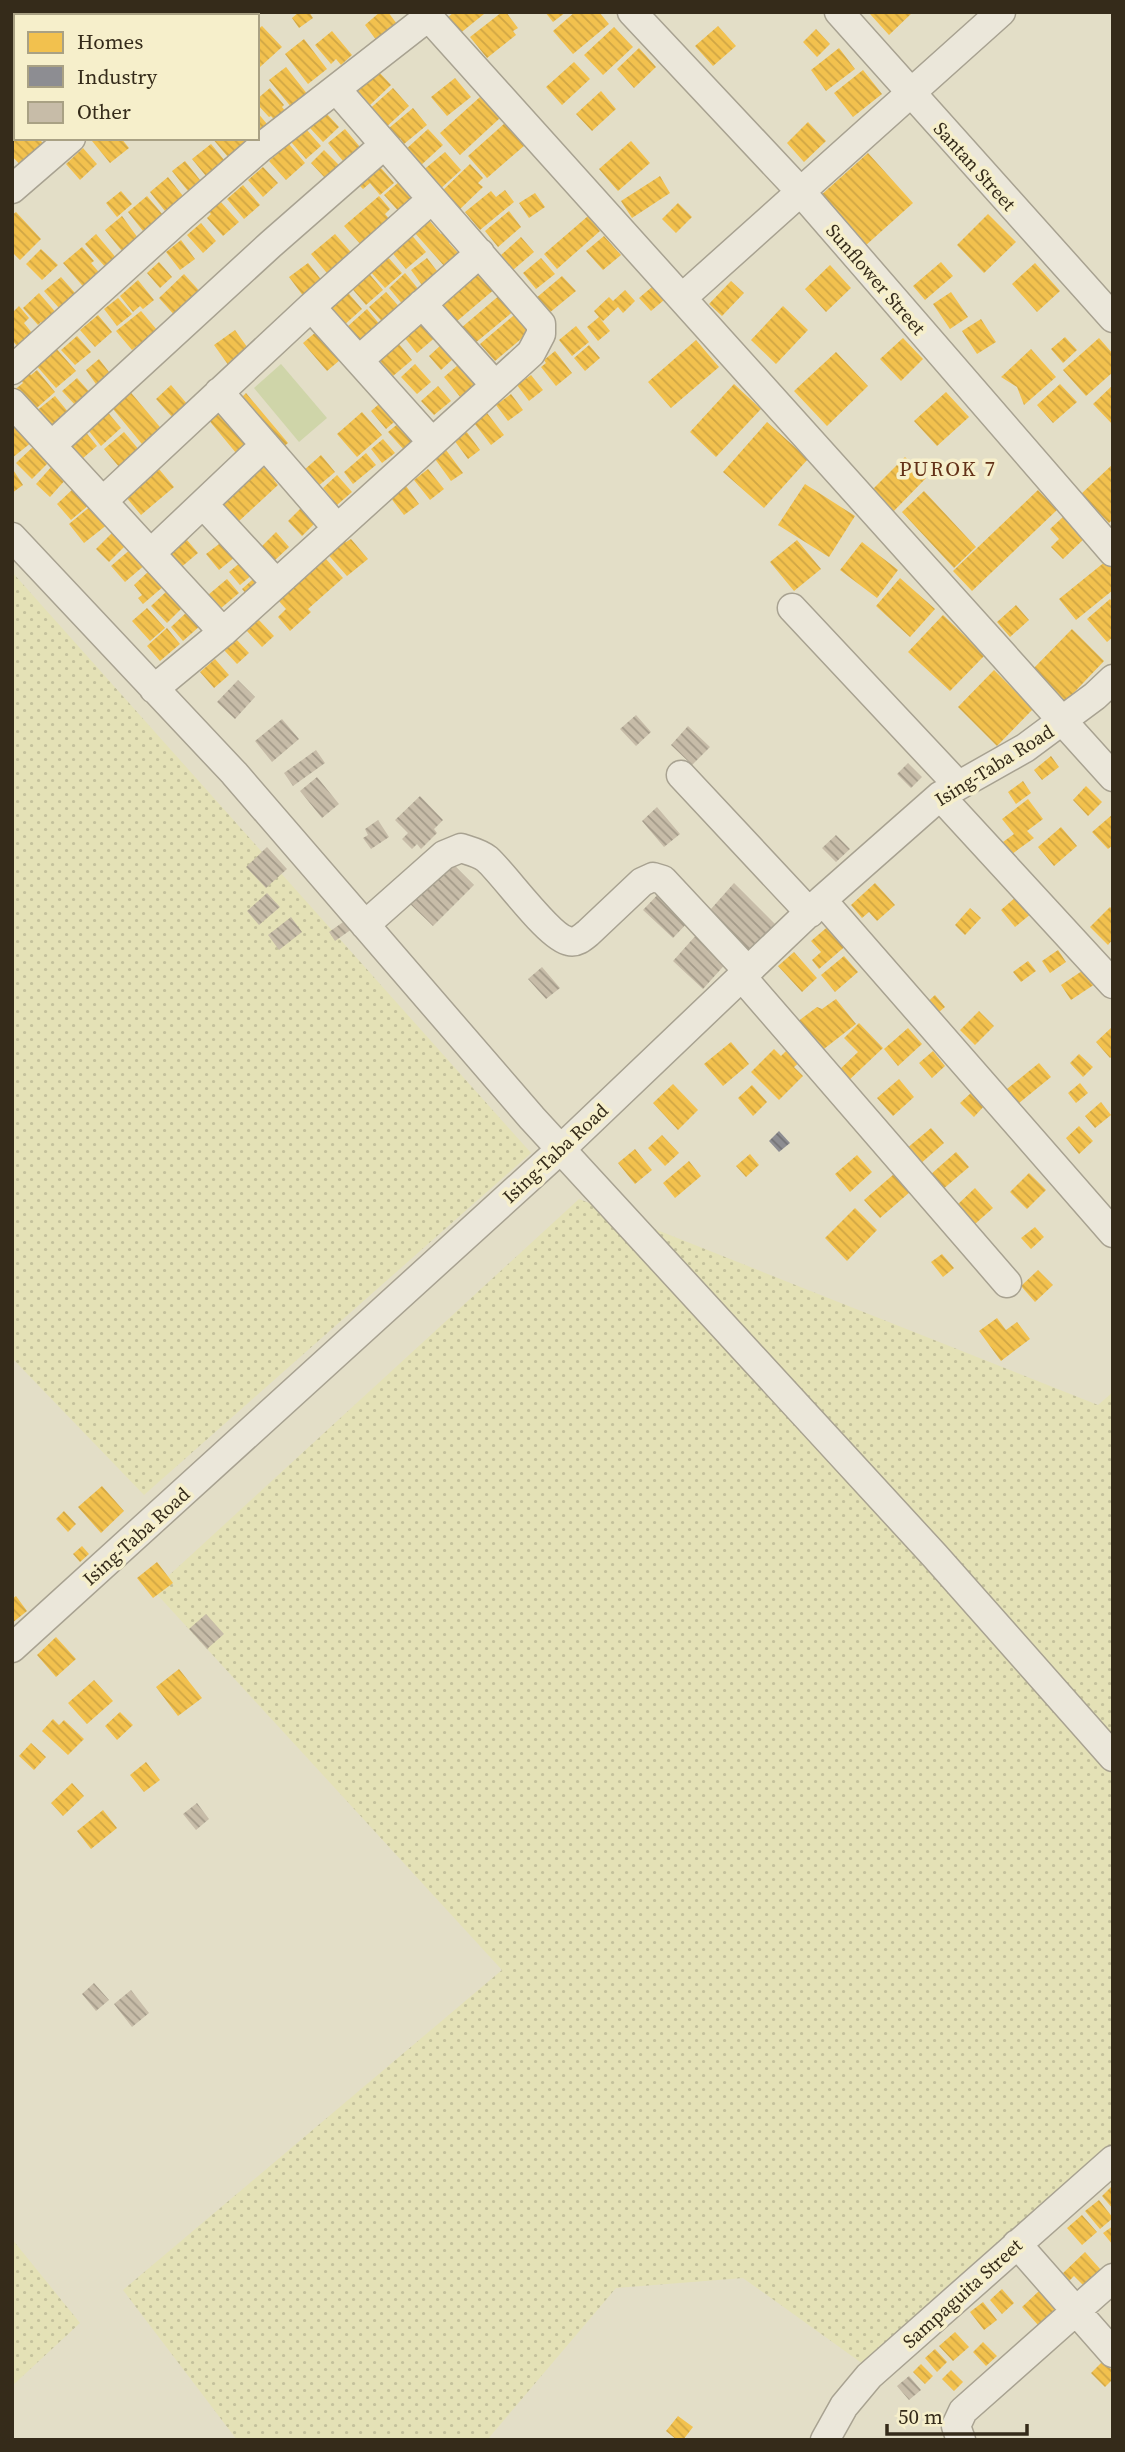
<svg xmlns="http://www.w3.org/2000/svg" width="1125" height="2452" viewBox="0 0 1125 2452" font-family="'Source Serif 4',serif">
	<defs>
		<pattern id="farmland-dots" width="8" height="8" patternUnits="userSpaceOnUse" patternTransform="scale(1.75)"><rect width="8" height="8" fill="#e4e1b6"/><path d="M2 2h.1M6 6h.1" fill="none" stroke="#c4c19c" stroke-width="1.8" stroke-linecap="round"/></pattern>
		<pattern id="homes-back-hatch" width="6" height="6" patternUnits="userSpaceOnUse" patternTransform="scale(1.75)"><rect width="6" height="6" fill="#f2c14e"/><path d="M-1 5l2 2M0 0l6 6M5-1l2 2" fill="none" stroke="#d0a644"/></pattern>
		<pattern id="industry-back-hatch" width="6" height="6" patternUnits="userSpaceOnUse" patternTransform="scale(1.75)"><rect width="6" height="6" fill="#8d8d92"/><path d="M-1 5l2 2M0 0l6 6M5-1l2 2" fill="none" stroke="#747376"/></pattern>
		<pattern id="building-back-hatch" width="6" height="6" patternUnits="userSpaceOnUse" patternTransform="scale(1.75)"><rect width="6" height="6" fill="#c7bca8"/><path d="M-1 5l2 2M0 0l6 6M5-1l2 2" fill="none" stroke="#a29988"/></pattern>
	</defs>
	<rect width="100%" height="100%" fill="#e3dec7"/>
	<path fill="url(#farmland-dots)" d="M12,12H109L105,16H16V99L12,102Z
		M12,572L531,1153L144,1495L12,1358Z
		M579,1199L1098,1405L1113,1392V2145L863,2364L743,2278L616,2288L487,2440H237L123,2290L502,1970L153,1590Z
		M12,2239L80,2323L12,2386Z"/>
	<path fill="#cfd5a9" d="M281,364L327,418L299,442L254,388Z"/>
	<path fill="url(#homes-back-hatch)" d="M299,12H309L313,18L299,28L292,18Z
		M380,12H388L397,24L377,41L365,25Z
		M454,12H483L484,14L458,35L446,19Z
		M502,12H506L518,28L513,31L516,35L487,58L470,37Z
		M545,12H566L553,22Z
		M575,12H599L609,24L573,54L553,31Z
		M872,12H913L889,35L870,14Z
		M262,26L282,47L260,67L257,64V30Z
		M718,26L736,46L713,66L695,46Z
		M614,27L633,47L603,75L584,55Z
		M816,29L830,44L817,57L803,42Z
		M332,31L352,55L341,65L336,59L331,64L315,45Z
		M304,39L327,69L308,84L285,54Z
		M639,48L656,67L634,88L617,69Z
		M839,48L855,69L826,91L811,70Z
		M574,62L590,79L562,105L546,87Z
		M286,67L308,95L292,108L269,80Z
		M863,70L882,94L853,117L834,93Z
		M378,71L391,85L370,105L357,90Z
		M455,78L471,97L447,116L431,97Z
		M270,88L284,105L282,107L287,113L276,122L271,116L269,117L257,104V99Z
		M393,88L409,106L382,131L365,113Z
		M601,91L616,109L592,131L576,114Z
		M480,97L500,118L460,155L440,133Z
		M413,108L427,125L404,144L400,138L393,144L383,133Z
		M257,112L267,124L257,133Z
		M326,113L339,127L323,142L310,128Z
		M16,118V138H38L45,145L22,167L12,156V122Z
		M808,122L826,141L804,162L787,143Z
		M505,123L524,146L487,178L468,156Z
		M306,129L321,146L306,159L291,142Z
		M345,129L360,147L343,161L328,143Z
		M428,129L443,145L419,167L404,151Z
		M95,138H121L129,148L110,163L92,141Z
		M212,138H242L245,142L228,157Z
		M631,141L650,163L618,191L599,169Z
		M211,144L225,161L206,176L192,159Z
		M289,144L305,163L286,180L269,161Z
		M83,148L97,164L80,180L66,164Z
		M324,150L339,165L325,178L311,163Z
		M445,152L461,170L438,191L421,172Z
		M868,153L913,203L865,246L820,196Z
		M374,160L394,183L380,195L370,183L363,189L358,184Z
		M185,161L200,180L188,191L172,171Z
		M470,164L483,178L478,183L483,187L457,212L440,193Z
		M263,167L278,183L263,197L248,180Z
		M660,176L670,193L632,218L621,201Z
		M168,177L183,196L165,211L150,192Z
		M401,180L418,201L402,215L384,195Z
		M243,185L260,205L244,219L227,199Z
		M505,190L514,202L480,230L465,212L491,191L496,197Z
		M121,191L132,204L117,217L106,203Z
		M535,193L545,207L529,218L519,203Z
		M147,196L163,215L143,231L128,212Z
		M379,196L390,209L385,214L392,222L363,247L344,226Z
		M220,201L239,222L223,236L207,218L211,214L208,211Z
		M678,203L692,217L676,233L662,219Z
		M509,211L521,227L498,247L485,231Z
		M16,212L41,239L20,260L12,252V215Z
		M988,214L1016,242L984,273L957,245Z
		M122,216L138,238L122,251L105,230Z
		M588,216L600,231L557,269L544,254Z
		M428,219L441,234L447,229L454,238L449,243L460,255L446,268L414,232Z
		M201,223L216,241L203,253L187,235Z
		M409,232L426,252L406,269L389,249Z
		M96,234L118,260L107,269L85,244Z
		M335,234L356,258L332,279L311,254Z
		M604,236L621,255L603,270L586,251Z
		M521,237L534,252L513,270L501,255Z
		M181,240L195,259L180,270L166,252Z
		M82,247L94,261L91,263L103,277L87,291L63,263Z
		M41,249L58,265L42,280L26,264Z
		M386,255L402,273L385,288L369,270Z
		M427,258L444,280L427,292L411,270Z
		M541,258L555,274L536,289L523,273Z
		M159,262L172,277L160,288L147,273Z
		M941,262L953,276L925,300L913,286Z
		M308,263L323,282L304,297L289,277Z
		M1035,263L1060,291L1037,312L1012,284Z
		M830,265L851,288L826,312L805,289Z
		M366,270L383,290L366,305L349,285Z
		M481,270L496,288L456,322L436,298Z
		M405,273L420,291L404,306L389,288Z
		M184,274L204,296L177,318L159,298Z
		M562,276L576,291L548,314L535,299Z
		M61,277L75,293L72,295L78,303L69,310L63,304L59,308L44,291Z
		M138,280L154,300L143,309L140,306L133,312L120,296Z
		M659,281L670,295L651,311L639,298Z
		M731,281L744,293L722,316L709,304Z
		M344,288L362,309L342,327L324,305Z
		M625,290L635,301L623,313L618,307L603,321L599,317L610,331L598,341L587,327L599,317L594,311L609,297L613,301Z
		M386,292L404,312L387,327L369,307Z
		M951,292L968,317L950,329L933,304Z
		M39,293L58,315L46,326L41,322L38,325L23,308Z
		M501,294L515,310L474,344L461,328Z
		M118,298L132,314L117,326L104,309Z
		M19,306L29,318L24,323L32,333L17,346L12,340V313Z
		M783,306L808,330L776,364L751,340Z
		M367,309L381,326L361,343L347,327Z
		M141,311L157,330L144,341L147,344L141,350L137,346L132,350L116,331Z
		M519,311L534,328L495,361L480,344Z
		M98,315L112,332L95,347L80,330Z
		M425,319L438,335L417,353L404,337Z
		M981,319L996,342L977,354L962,331Z
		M323,326L347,354L327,371L303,343Z
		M576,326L589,342L572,356L559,340Z
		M235,330L250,351L229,366L214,345Z
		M77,336L91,352L75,365L61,350Z
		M1065,337L1077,350L1063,363L1051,349Z
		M903,338L923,359L901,381L880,359Z
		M1099,338L1113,354V372L1086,396L1063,370Z
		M696,340L719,367L671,408L648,382Z
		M399,344L412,360L393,376L380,361Z
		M442,344L454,358L441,370L429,356Z
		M589,345L600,358L585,371L574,358Z
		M55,347L76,371L56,388L35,364Z
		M1031,349L1056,377L1024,405L1017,387L1001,377Z
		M555,351L572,373L556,386L541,367L546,363L544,360Z
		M836,352L868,386L827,426L794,391Z
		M99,359L112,376L98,387L86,370Z
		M465,359L482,380L461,398L444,377Z
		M415,364L431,382L417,394L401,377Z
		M37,370L55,392L31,413L13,391L23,383L20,379L28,372L31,375Z
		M531,375L543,390L529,401L517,385Z
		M77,378L92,395L77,407L62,391Z
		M734,384L761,409L716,457L690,432Z
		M1060,384L1077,402L1053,423L1037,405Z
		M171,385L188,405L173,418L156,399Z
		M1113,385V425L1093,404Z
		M438,386L451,401L434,415L421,401Z
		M127,388L165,433L146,449L109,404Z
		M946,392L969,417L937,446L914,421Z
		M246,393L288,443L281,449L239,400Z
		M511,394L523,410L508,421L496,405Z
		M55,396L69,413L49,430L35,412Z
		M386,398L401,416L386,429L371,411Z
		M223,405L257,445L241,459L207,418Z
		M105,409L121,428L101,446L85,426Z
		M484,409L504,435L491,445L471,419Z
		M362,412L382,435L357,457L337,434Z
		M406,417L423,436L405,451L388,432Z
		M767,422L808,459L764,508L723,472Z
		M16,423L32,442L12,458V426Z
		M84,430L97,446L82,459L68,443Z
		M466,431L480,450L468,459L454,440Z
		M124,432L140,451L120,468L104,449Z
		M383,439L395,453L382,463L371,449Z
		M34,446L49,462L32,479L16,463Z
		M446,450L463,473L451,481L435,459Z
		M366,453L376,465L353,484L344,472Z
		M321,455L335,472L317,487L303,471Z
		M905,457L926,478L890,515L869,493Z
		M273,458L284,470L274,480L278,485L238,522L218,500L258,463L263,468Z
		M1113,464V519L1109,523L1081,494Z
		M53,465L67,478L50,497L36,484Z
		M12,468L23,485L12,493Z
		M159,469L174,487L141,515L126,497Z
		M428,469L444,489L430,500L414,480Z
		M337,475L352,492L337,505L323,488Z
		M805,484L855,516L829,557L778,525Z
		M406,486L419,504L404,515L390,497Z
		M74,488L89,505L71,520L57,504Z
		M1038,490L1057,510L972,591L953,571Z
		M924,491L976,547L954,568L902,512Z
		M92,505L108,524L84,543L69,524Z
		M302,507L316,522L302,536L288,521Z
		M1064,516L1085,538L1063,559L1051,547L1059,539L1050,529Z
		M182,529L189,538L187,540L198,553L179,569L168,556L175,550L168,542Z
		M113,532L126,545L109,562L96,549Z
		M276,532L289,547L274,561L261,547Z
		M341,536L346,542L351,539L368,559L347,576L324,550Z
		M797,540L821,569L794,591L770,562Z
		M223,541L235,557L219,570L206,554Z
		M862,542L898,570L877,598L840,570Z
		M132,548L146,564L125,582L111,566Z
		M248,556L259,569L240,585L229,572Z
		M326,559L343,578L308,609L311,612L290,631L278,617L286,609L278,600Z
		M1106,561L1113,570V590L1076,620L1059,599Z
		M150,570L164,586L143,604L138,598L142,595L134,585Z
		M260,573L268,582L249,597L242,589Z
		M900,578L935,609L910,637L876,606Z
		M227,579L239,593L220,609L208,595Z
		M169,589L184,606L167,623L151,606Z
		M1110,599L1113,603V637L1107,642L1087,619Z
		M1016,605L1029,620L1010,637L997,622Z
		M147,608L165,628L150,641L132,621Z
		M188,611L201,625L183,641L171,627Z
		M943,615L985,655L950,691L908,652Z
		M258,619L274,636L262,647L246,630Z
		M167,628L180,644L160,661L147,646Z
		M1072,629L1104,661L1065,702L1032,670Z
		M236,639L249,653L237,664L224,650Z
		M215,659L229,675L214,688L200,672Z
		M994,670L1033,709L997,746L958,707Z
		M1051,756L1059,767L1042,780L1034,770Z
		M1023,781L1031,793L1016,804L1008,792Z
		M1086,786L1102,802L1088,816L1073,800Z
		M1028,799L1043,819L1027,831L1034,838L1012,854L1003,842L1014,834L1002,819Z
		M1113,814V845L1108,849L1092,832Z
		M1061,827L1077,846L1054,866L1038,847Z
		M875,883L895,905L877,921L869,912L862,918L851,905Z
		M1017,896L1032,913L1015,927L1001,910Z
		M1110,907L1113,910V939L1108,945L1090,927Z
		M970,908L981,918L965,935L955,925Z
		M832,923L849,943L819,969L812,960L821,952L811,941Z
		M1058,950L1066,962L1050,973L1042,961Z
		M794,952L817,978L802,992L778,966Z
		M844,956L858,972L835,992L821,975Z
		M1028,961L1036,971L1021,982L1013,972Z
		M1085,969L1095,984L1071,1000L1061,985Z
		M935,995L945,1007L931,1019L921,1008Z
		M836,999L856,1024L820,1052L797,1022L817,1007L822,1009Z
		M979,1011L994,1026L975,1045L960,1030Z
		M859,1023L883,1048L847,1082L837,1072L858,1052L844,1038Z
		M908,1028L922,1044L898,1066L884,1049Z
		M1111,1028L1113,1055L1110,1058L1096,1042Z
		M731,1042L749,1064L723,1086L704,1064Z
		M774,1049L781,1056L788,1049L800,1062L794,1067L803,1076L779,1100L751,1072Z
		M933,1051L945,1066L932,1078L919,1063Z
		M1079,1054L1093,1067L1083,1077L1070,1063Z
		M1039,1063L1051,1077L1014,1107L1002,1093Z
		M899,1079L914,1097L893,1116L877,1098Z
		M1080,1083L1088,1093L1076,1103L1068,1093Z
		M673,1084L698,1110L678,1130L653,1103Z
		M752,1085L767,1102L753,1116L738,1098Z
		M972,1092L985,1105L974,1117L960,1103Z
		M1101,1102L1111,1115L1095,1128L1085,1116Z
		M1079,1126L1093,1141L1079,1154L1066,1138Z
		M931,1128L944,1143L919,1165L906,1149Z
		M662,1135L679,1153L665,1166L648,1148Z
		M635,1149L652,1170L635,1184L618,1163Z
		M956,1152L969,1167L942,1190L930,1175Z
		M750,1154L759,1165L746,1177L736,1166Z
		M857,1155L872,1172L850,1192L835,1174Z
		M689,1161L701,1176L675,1198L663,1183Z
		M1029,1173L1046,1190L1027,1209L1010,1192Z
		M894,1174L910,1192L880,1218L864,1200Z
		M975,1188L993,1208L975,1224L957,1205Z
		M855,1208L877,1230L847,1261L825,1238Z
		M1035,1227L1044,1237L1031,1249L1021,1238Z
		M942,1254L954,1268L943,1277L931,1262Z
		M1038,1270L1053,1285L1035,1302L1021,1286Z
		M997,1318L1006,1330L1017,1322L1030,1339L1001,1361L979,1331Z
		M102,1486L124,1511L101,1533L78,1507Z
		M64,1511L76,1524L68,1532L56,1519Z
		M82,1546L89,1554L80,1562L73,1554Z
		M157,1562L173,1583L153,1598L137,1578Z
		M16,1596L27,1611L12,1623V1599Z
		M56,1637L76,1659L56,1677L37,1655Z
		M179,1669L202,1698L178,1716L156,1687Z
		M94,1680L113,1701L87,1724L68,1703Z
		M120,1712L133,1725L117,1740L105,1726Z
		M53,1719L59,1725L64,1720L84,1739L68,1755L42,1731Z
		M31,1743L46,1757L34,1770L19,1756Z
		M146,1762L160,1780L144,1792L130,1775Z
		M72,1783L84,1796L63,1816L51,1803Z
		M103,1810L117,1828L91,1849L77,1831Z
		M1111,2187L1113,2189V2209L1102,2196Z
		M1099,2200L1113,2218L1100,2229L1085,2211Z
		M1082,2215L1097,2232L1082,2245L1067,2228Z
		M1113,2226V2245L1103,2233Z
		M1085,2252L1101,2270L1084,2286L1074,2276L1068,2282L1061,2275Z
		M1002,2289L1014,2303L1002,2314L990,2300Z
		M1039,2291L1055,2309L1038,2325L1022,2307Z
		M983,2302L997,2320L984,2330L970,2312Z
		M955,2332L969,2347L953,2361L939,2346Z
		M983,2342L997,2356L986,2366L973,2352Z
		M935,2349L947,2362L937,2372L925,2358Z
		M1103,2361L1113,2371V2379L1105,2387L1091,2373Z
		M921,2364L933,2376L925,2384L913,2372Z
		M951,2370L963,2382L954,2391L942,2379Z
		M678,2416L693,2427L683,2440H677L666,2431Z"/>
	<path fill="url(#industry-back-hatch)" d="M779,1131L790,1143L779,1152L769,1141Z"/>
	<path fill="url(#building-back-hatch)" d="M238,680L255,697L235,719L217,702Z
		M636,715L651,732L636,746L620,729Z
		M282,719L299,739L272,762L255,741Z
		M688,726L710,747L692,765L671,745Z
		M316,750L325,763L293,786L284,773Z
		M908,763L922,777L911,788L897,774Z
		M317,777L339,804L322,818L300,791Z
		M420,796L443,820L434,829L437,833L421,849L417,844L412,849L402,839L408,833L395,820Z
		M657,807L680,834L664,847L642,821Z
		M378,820L389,837L371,849L363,838L368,835L365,829Z
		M836,835L850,849L836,862L822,848Z
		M267,847L287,869L266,888L246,867Z
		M454,865L474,885L433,926L407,901L438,869L444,875Z
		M734,883L776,925L749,953L711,909Z
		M663,889L692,918L673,938L643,910Z
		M267,893L280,907L259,925L247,911Z
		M353,915L359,924L335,941L329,932Z
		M291,917L302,932L279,950L268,935Z
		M698,933L729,960L703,989L673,961Z
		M542,967L560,988L546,999L528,979Z
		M206,1614L224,1634L207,1649L189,1629Z
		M197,1803L209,1819L196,1830L183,1814Z
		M94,1983L109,2000L96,2011L82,1994Z
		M131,1990L149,2013L132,2027L114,2004Z
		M909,2376L921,2390L909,2400L897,2386Z"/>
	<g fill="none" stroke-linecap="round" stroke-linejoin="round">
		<defs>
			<path id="minor" d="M424,12L1113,777
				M632,12L801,192L1113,552
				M839,12L1113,318
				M219,16L224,12
				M12,189L71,138
				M682,298L1001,12
				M422,304L495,385
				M311,307L432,442
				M359,360L480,253
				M12,370L182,216L260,148L428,17
				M219,392L337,528
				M12,403L223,632
				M52,445L271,244L384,145
				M103,501L311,307L432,199
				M203,504L276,583
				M12,537L234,773L532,1118L935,1556L1113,1757
				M151,553L265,445
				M792,608L958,785
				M154,689L223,632L531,353L541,334V324L336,89
				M681,775L810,913
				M940,796L1113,984
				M822,900L1113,1233
				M365,925L444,855L461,848C470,851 480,853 487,859C505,875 549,938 569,941C576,943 582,938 588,933L642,882L653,877L663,880L748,971
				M742,977L1007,1283
				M12,1648L562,1148L822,900L940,796L1025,748L1095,696L1113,679
				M1017,2244L1113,2353
				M825,2440L844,2406L869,2376L1113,2160
				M961,2440L956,2426L963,2411L1113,2278"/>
		</defs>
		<use href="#minor" stroke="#a8a291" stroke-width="31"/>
		<use href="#minor" stroke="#ebe7da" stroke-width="28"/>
	</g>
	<g text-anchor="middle" stroke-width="7" stroke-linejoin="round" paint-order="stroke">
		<g font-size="19" fill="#352b1a" stroke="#f6efcb">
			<text transform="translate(975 166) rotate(48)" y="7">Santan Street</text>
			<text transform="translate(876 279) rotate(49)" y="7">Sunflower Street</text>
			<text transform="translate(994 765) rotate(-32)" y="7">Ising-Taba Road</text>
			<text transform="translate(555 1153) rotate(-43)" y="7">Ising-Taba Road</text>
			<text transform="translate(136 1536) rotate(-42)" y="7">Ising-Taba Road</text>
			<text transform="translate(962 2293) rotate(-42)" y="7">Sampaguita Street</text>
		</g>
		<g font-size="21" letter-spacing="2" fill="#633118" stroke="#f6efcb">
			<text x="948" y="476">PUROK 7</text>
		</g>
	</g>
	<rect width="1125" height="2452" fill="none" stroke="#352b1a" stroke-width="28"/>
	<rect x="14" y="14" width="245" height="126" fill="#f6efcb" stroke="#a9a184" stroke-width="2"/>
	<rect x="28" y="32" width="35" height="21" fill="#f2c14e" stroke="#a9a184" stroke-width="2"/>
	<text x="77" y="49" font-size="21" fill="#352b1a">Homes</text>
	<rect x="28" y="66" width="35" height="21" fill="#8d8d92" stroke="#a9a184" stroke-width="2"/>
	<text x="77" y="84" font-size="21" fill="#352b1a">Industry</text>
	<rect x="28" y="102" width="35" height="21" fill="#c7bca8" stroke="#a9a184" stroke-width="2"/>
	<text x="77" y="119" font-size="21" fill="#352b1a">Other</text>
	<path d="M887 2424v10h140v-10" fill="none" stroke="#352b1a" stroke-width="3.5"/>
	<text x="898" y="2424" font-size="21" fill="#352b1a" stroke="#f6efcb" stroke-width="5" paint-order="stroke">50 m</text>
</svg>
